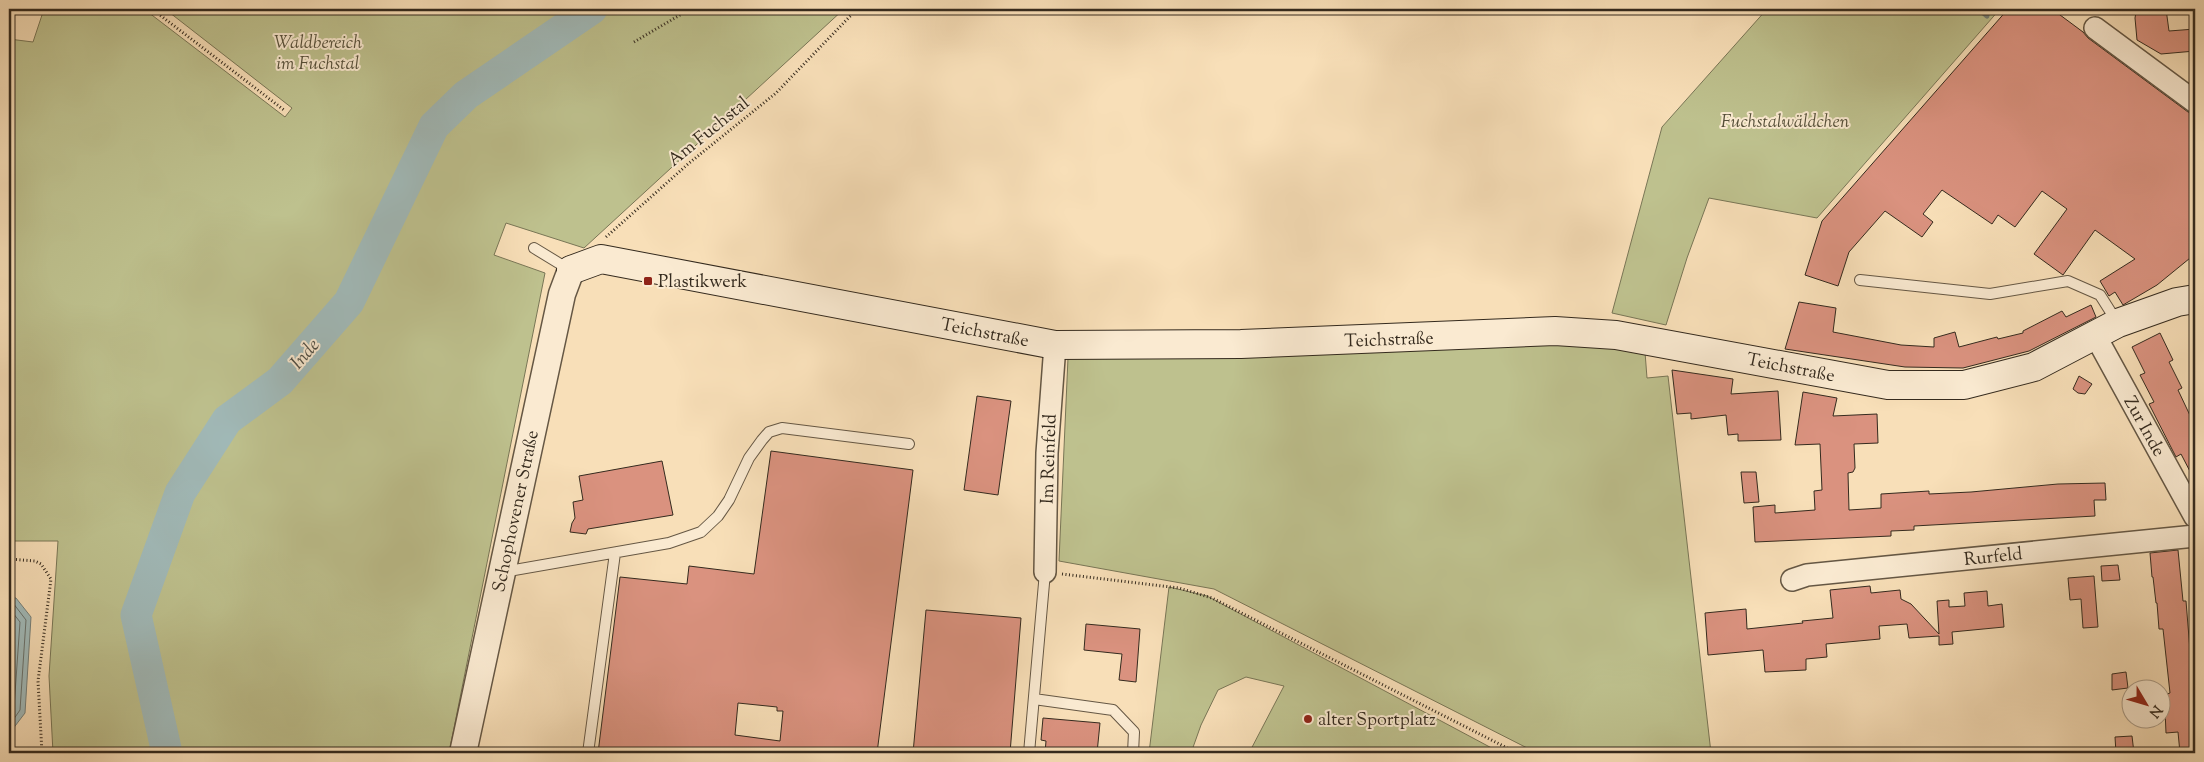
<svg xmlns="http://www.w3.org/2000/svg" width="2204" height="762" viewBox="0 0 2204 762" font-family="'Sorts Mill Goudy',serif">
	<rect width="100%" height="100%" fill="#f8dfb8"/>
	<filter id="stains"><feTurbulence type="fractalNoise" baseFrequency=".004" numOctaves="4"/><feColorMatrix values="0 0 0 0 .2 0 0 0 0 .09 0 0 0 0 .02 0 0 0 .5 -.17"/></filter>
	<radialGradient id="worn" r=".72"><stop offset=".6" stop-color="#630" stop-opacity="0"/><stop offset="1" stop-color="#630" stop-opacity=".3"/></radialGradient>
	<path fill="#bec18e" stroke="#797656" d="M44,9H144L285,117L292,108L165,9H844L584,248L506,223L494,255L545,273L449,753H53L49,676L58,541H9V39L33,42Z
		M1767,9H2000L1817,218L1709,198L1687,258L1666,325L1612,313L1662,127Z
		M1575,343L1645,352L1647,378L1668,376L1711,753H1537L1214,589L1059,561L1068,358Z
		M1169,587L1207,596L1501,753H1249L1284,686L1246,677L1218,690L1201,725L1191,753H1149Z"/>
	<path fill="#a1bab9" stroke="#75807b" d="M9,597L16,598L31,617L25,713L9,734Z"/>
	<g fill="none" stroke-linecap="round" stroke-linejoin="round">
		<path stroke="#6a726c" stroke-width="1" d="M9,602L13,603L26,620L20,710L9,726
			M9,608L20,622L14,708L9,715
			M9,619L12,624L9,670"/>
		<path stroke="#75807b" stroke-width="5" d="M1979,9L1987,16"/>
		<path stroke="#a1bab9" stroke-width="31" d="M167,753L136,615L180,493L227,420L280,381L349,302L434,126L466,95L592,9"/>
	</g>
	<path fill="#da927f" stroke="#342a1e" fill-rule="evenodd" d="M2008,9H2052L2083,32L2088,38L2188,112L2195,114V254L2157,285L2123,305L2115,292L2109,296L2100,281L2135,259L2095,230L2063,275L2034,254L2067,209L2042,191L2015,227L1998,215L1992,224L1942,190L1923,214L1933,222L1922,237L1885,211L1849,252L1838,286L1805,275L1822,221Z
		M2144,9H2166L2169,31L2195,29V51L2161,54L2137,40L2135,18L2136,12L2145,11Z
		M1799,302L1836,308L1833,332L1901,345L1934,347V338L1955,332L1959,347L1997,337L1998,339L2023,333V331L2062,311L2066,317L2091,305L2096,317L2029,351L1963,368L1905,367L1785,349Z
		M2160,333L2173,360L2169,362L2182,388L2178,390L2195,426V481L2181,454L2176,457L2149,404L2154,402L2140,375L2145,373L2132,347Z
		M1672,370L1733,379L1731,394L1778,391L1781,440L1738,441V434L1728,435L1726,415L1691,419V413L1677,414Z
		M2079,376L2092,384L2085,394L2078,393L2073,389Z
		M1803,392L1837,398L1833,416L1877,414L1878,443L1854,444L1855,468L1853,472L1848,473L1849,510L1881,508V494L1929,491V494L1971,492L2058,484L2105,483L2106,500H2094L2095,516L1914,526V530L1891,531V536L1755,542L1753,507L1775,505V513L1815,510L1814,491L1822,490L1820,444L1795,445Z
		M977,396L1011,401L998,495L964,490Z
		M771,451L913,470L877,753H598L620,577L687,584L689,566L754,574ZM738,703L777,707V711H783L780,741L735,735Z
		M662,461L673,515L588,529L586,534L570,532L572,523L575,518L573,502L583,500L579,476Z
		M1741,472H1756L1759,502L1744,503Z
		M2178,550L2183,601H2186L2192,675H2190L2192,716H2195V753H2180L2178,732L2166,733L2165,710L2168,709L2167,694L2170,693L2163,629H2159L2157,603H2156L2153,577H2152L2150,553Z
		M2118,565L2120,580L2102,581L2101,566Z
		M2094,576L2098,627L2083,628L2081,599L2070,600L2068,578Z
		M1870,586L1871,593L1900,590L1901,599L1911,604L1939,634L1937,601L1949,600V607L1965,606L1964,593L1987,591L1988,606L2002,604L2004,627L1952,632L1953,644L1939,645V636L1909,638L1907,624L1879,626L1880,639L1826,644L1827,657L1806,659V670L1765,672L1763,650L1708,655L1705,613L1746,609L1747,629L1803,623L1802,621L1833,618L1830,590Z
		M926,610L1021,618L1010,753H913Z
		M1086,624L1140,629L1136,682L1119,680L1122,654L1084,650Z
		M2126,672L2128,688L2112,690V674Z
		M1043,718L1100,723L1097,753H1045L1046,741L1041,740Z
		M2132,736L2134,753H2116L2115,737Z"/>
	<g fill="none" stroke-linecap="round" stroke-linejoin="round">
		<defs>
			<path id="service" d="M534,248L570,270
				M1860,280L1990,294L2068,281L2100,295L2117,322
				M503,572L669,543L701,532L718,516L729,500L749,458L762,440L769,432L782,428L909,444
				M1034,699L1113,710L1134,732L1133,753
				M588,753L615,553
				M1029,753L1045,572"/>
			<path id="minor" d="M2095,28L2195,102
				M2095,335L2195,517
				M1045,572L1047,453L1055,345
				M1792,580L1807,575L2195,536"/>
			<path id="tertiary" d="M463,753L562,294L571,270"/>
			<path id="secondary" d="M571,270L601,259L1055,345L1241,344L1555,331L1616,335L1888,385H1964L2034,367L2118,323L2177,302L2195,299"/>
		</defs>
		<use href="#service" stroke="#655744" stroke-width="12"/>
		<use href="#minor" stroke="#655744" stroke-width="24"/>
		<use href="#tertiary" stroke="#655744" stroke-width="29"/>
		<use href="#secondary" stroke="#342a1e" stroke-width="30"/>
		<path stroke="#342a1e" stroke-width="3" stroke-dasharray="1 2.5" stroke-linecap="butt" d="M152,9L284,110
			M634,42L690,9
			M606,237L688,164L776,93L857,9
			M9,559L35,561L41,564L51,579L38,681L42,753
			M1062,574L1179,588L1212,598L1517,753"/>
		<use href="#service" stroke="#faead1" stroke-width="10"/>
		<use href="#minor" stroke="#faead1" stroke-width="21"/>
		<use href="#tertiary" stroke="#faead1" stroke-width="26"/>
		<use href="#secondary" stroke="#faead1" stroke-width="28"/>
	</g>
	<g fill="#8f2418" stroke="#faead1" stroke-width="2">
		<rect x="643" y="276" width="10" height="10" rx="2.5"/>
		<circle cx="1308" cy="719" r="5"/>
	</g>
	<g text-anchor="middle" stroke-width="4" stroke-linejoin="round" paint-order="stroke">
		<g font-size="18" font-style="italic" fill="#56503a" stroke="#faead1">
			<text x="318" y="48">Waldbereich<tspan x="318" dy="21">im Fuchstal</tspan></text>
			<text x="1785" y="127">Fuchstalwäldchen</text>
		</g>
		<g font-size="18" fill="#342a1e" stroke="#faead1">
			<text transform="translate(708 131) rotate(-39)" y="6">Am Fuchstal</text>
			<text transform="translate(985 332) rotate(11)" y="6">Teichstraße</text>
			<text transform="translate(1389 339) rotate(-2)" y="6">Teichstraße</text>
			<text transform="translate(1791 367) rotate(11)" y="6">Teichstraße</text>
			<text transform="translate(2145 426) rotate(61)" y="6">Zur Inde</text>
			<text transform="translate(1048 459) rotate(-88)" y="6">Im Reinfeld</text>
			<text transform="translate(515 511) rotate(-78)" y="6">Schophovener Straße</text>
			<text transform="translate(1993 556) rotate(-6)" y="6">Rurfeld</text>
		</g>
		<g font-size="18" fill="#342a1e" stroke="#faead1" text-anchor="start">
			<text x="658" y="287">Plastikwerk</text>
			<text x="1318" y="725">alter Sportplatz</text>
		</g>
		<g font-size="19" font-style="italic" fill="#4f4e45" stroke="#faead1">
			<text transform="translate(304 353) rotate(-49)" y="7">Inde</text>
		</g>
	</g>
	<rect width="2204" height="762" fill="none" stroke="#f8dfb8" stroke-width="30"/>
	<rect x="10" y="10" width="2184" height="742" fill="none" stroke="#342a1e" stroke-width="2.5"/>
	<rect x="15" y="15" width="2174" height="732" fill="none" stroke="#342a1e"/>
	<g transform="translate(2146 704) rotate(128)"><circle r="24" fill="#faead1" stroke="#ab9d89"/>
	<path d="M0-4L9 19L0 12L-9 19Z" fill="#8f2418"/>
	<text y="-8" font-size="14" font-weight="bold" text-anchor="middle" fill="#342a1e">N</text>
	</g>
	<rect width="100%" height="100%" filter="url(#stains)"/>
	<rect width="100%" height="100%" fill="url(#worn)"/>
</svg>
